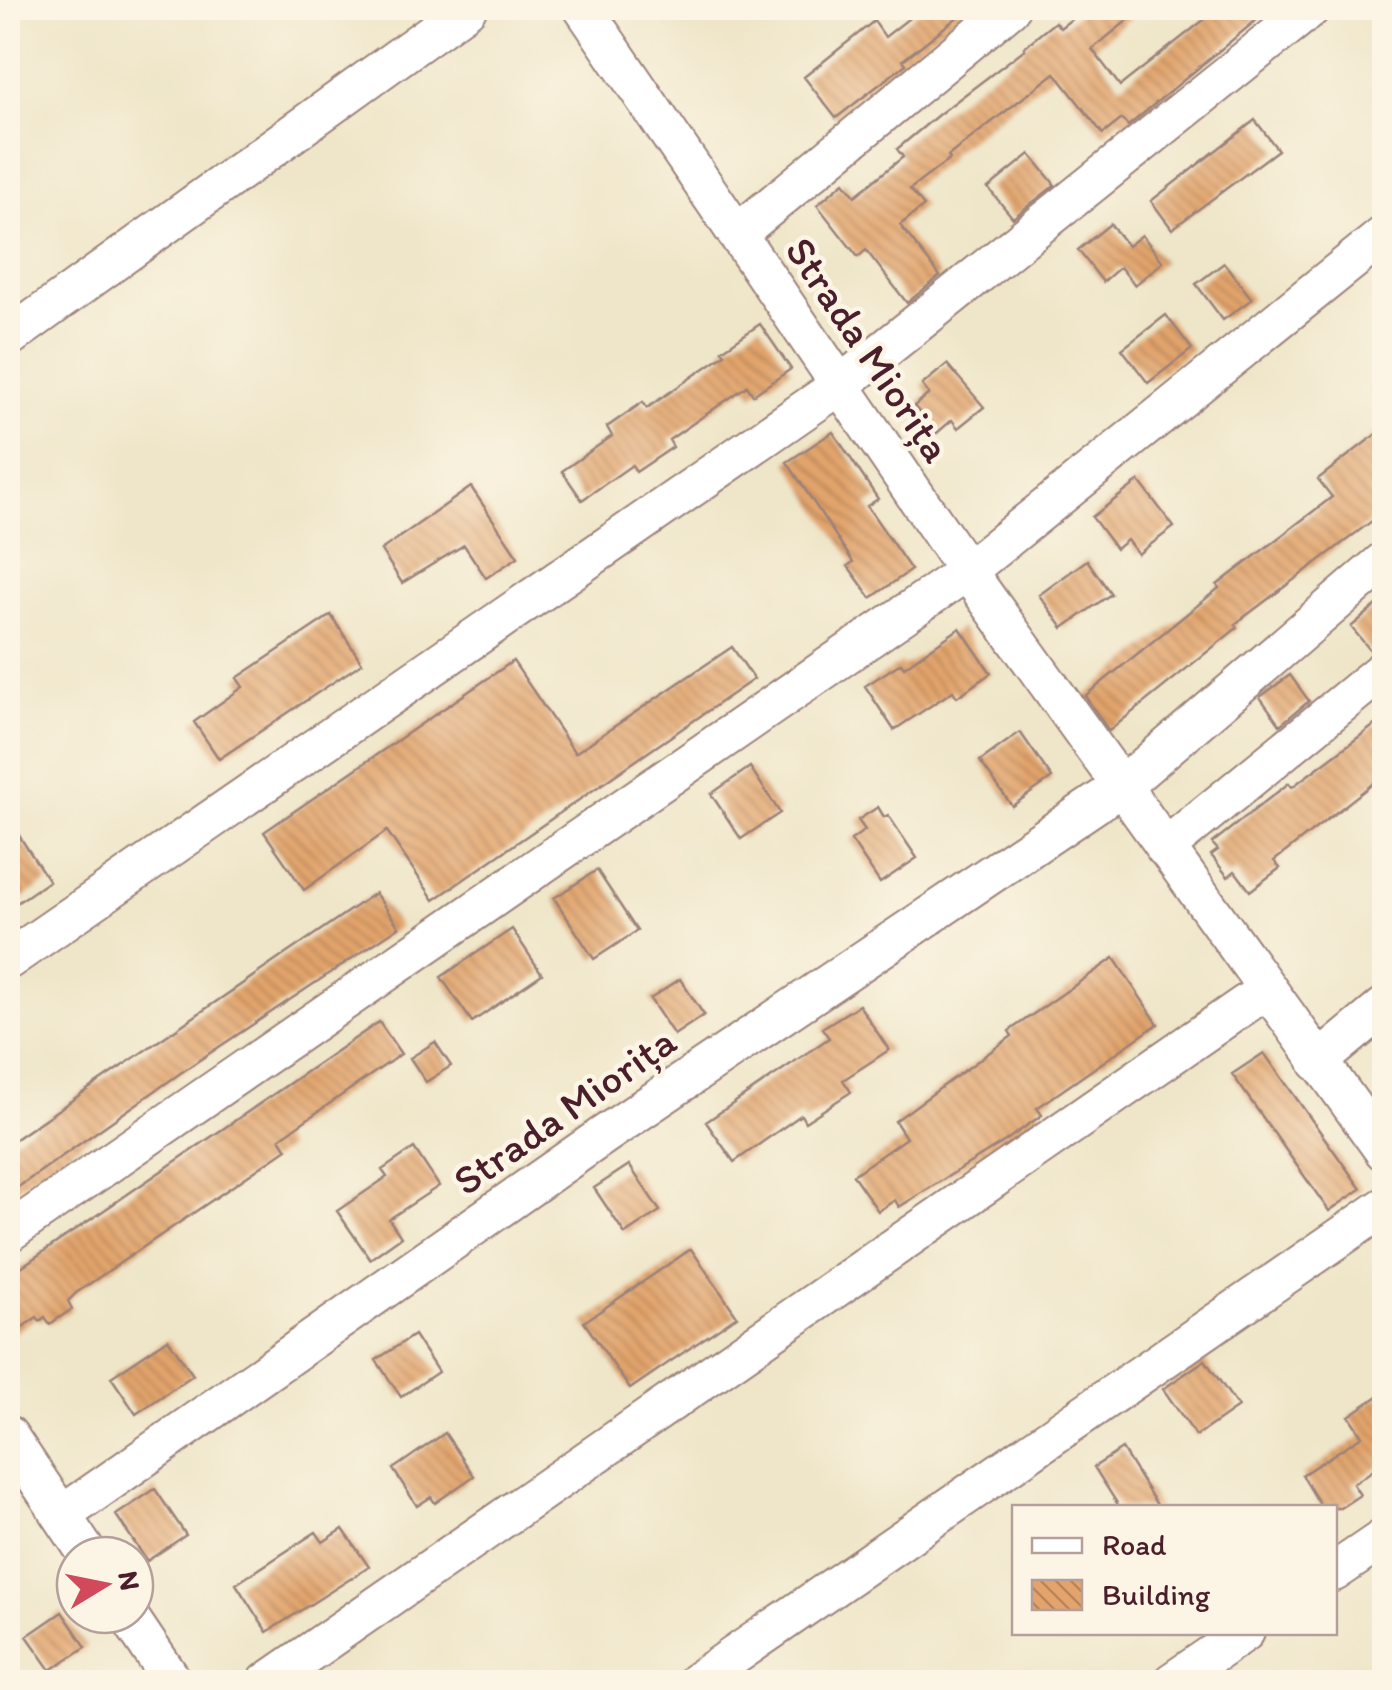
<svg xmlns="http://www.w3.org/2000/svg" width="1392" height="1690" viewBox="0 0 1392 1690" font-family="Itim,sans-serif">
	<defs>
		<pattern id="building-back-hatch" width="6" height="6" patternUnits="userSpaceOnUse" patternTransform="scale(2.5)"><rect width="6" height="6" fill="#e2a46c"/><path d="M-1 5l2 2M0 0l6 6M5-1l2 2" fill="none" stroke="#b98559"/></pattern>
	</defs>
	<rect width="100%" height="100%" fill="#fcf5e5"/>
	<filter id="ink" filterUnits="userSpaceOnUse"><feTurbulence type="fractalNoise" baseFrequency=".01" numOctaves="2"/><feDisplacementMap in="SourceGraphic" scale="20" xChannelSelector="R" yChannelSelector="G"/><feConvolveMatrix kernelMatrix="1 2 1 2 8 2 1 2 1" color-interpolation-filters="sRGB"/></filter>
	<filter id="wash" filterUnits="userSpaceOnUse"><feTurbulence type="fractalNoise" baseFrequency=".0048" numOctaves="4" result="noise"/><feDisplacementMap in="SourceGraphic" scale="40" xChannelSelector="R" yChannelSelector="G"/><feGaussianBlur stdDeviation="2.25" result="paint"/><feColorMatrix in="noise" values="0 0 0 0 0 0 0 0 0 0 0 0 0 0 0 0 0 1.4 0 .05"/><feComposite in="paint" operator="in"/></filter>
	<g filter="url(#wash)">
		<rect width="100%" height="100%" fill="#efe6c9"/>
		<g id="blocks">
			<path fill="url(#building-back-hatch)" d="M922,8H969L903,60L906,64L836,118L804,77L874,21L885,37Z
				M1086,8H1143L1092,49L1120,86L1219,8H1271L1128,126L1122,119L1103,134L1055,73L948,156L950,159L910,189L924,206L900,225L940,276L907,303L866,250L858,257L817,205L844,182L855,196L903,157L897,149L938,115L1025,49L1024,47L1055,22L1060,28Z
				M1255,120L1278,150L1172,229L1151,201Z
				M1030,154L1055,185L1013,218L988,188Z
				M1110,224L1128,246L1142,235L1163,262L1135,285L1120,267L1103,282L1078,250Z
				M1224,263L1252,299L1223,320L1196,284Z
				M1166,315L1192,349L1148,383L1122,349Z
				M760,324L791,369L753,395L747,386L669,440L673,447L636,472L632,465L582,500L562,471L612,436L607,427L643,402L647,408L725,354L722,350Z
				M947,364L984,407L958,428L952,420L937,433L914,406L929,394L922,385Z
				M1384,428V512L1235,624L1237,628L1109,731L1085,696L1219,588L1217,585L1332,497L1318,479Z
				M833,432L878,499L867,506L911,570L871,598L848,566L853,562L787,462Z
				M1139,481L1174,527L1138,554L1127,540L1116,549L1092,517Z
				M471,487L518,557L486,578L464,545L402,583L381,550Z
				M1087,560L1111,594L1063,628L1039,595Z
				M1384,599V647L1371,651L1351,627Z
				M331,615L362,663L219,759L194,722L243,687L237,678Z
				M960,628L991,673L957,697L953,691L894,730L865,686L901,663L904,667Z
				M732,647L754,679L434,900L387,831L304,890L264,832L513,661L575,753Z
				M1290,675L1309,701L1280,725L1260,697Z
				M1384,718V775L1274,861L1280,868L1250,891L1235,871L1228,877L1211,855L1218,850L1212,843L1289,783L1292,787Z
				M1020,732L1052,778L1012,806L980,761Z
				M750,767L780,813L741,839L711,794Z
				M878,807L884,817L888,815L917,858L880,883L851,840L865,830L858,820Z
				M8,819L49,881L8,909Z
				M597,870L637,931L594,959L554,898Z
				M375,893L399,927L192,1065L8,1194V1144Z
				M512,929L542,974L472,1022L441,977Z
				M1114,958L1158,1024L1037,1108L1042,1115L1005,1141L899,1207L895,1200L878,1211L853,1175L906,1138L895,1121L1012,1036L1009,1031Z
				M680,979L704,1015L674,1035L650,999Z
				M859,1005L889,1050L843,1080L851,1092L805,1122L801,1115L734,1162L706,1122L829,1038L822,1028Z
				M379,1022L401,1054L280,1138L287,1149L76,1293L68,1301L72,1309L50,1324L45,1317L40,1321L37,1317L8,1337V1276Z
				M435,1042L451,1066L426,1082L410,1058Z
				M1264,1053L1361,1189L1329,1211L1232,1074Z
				M414,1148L439,1186L389,1219L401,1237L370,1259L337,1211L387,1177L382,1170Z
				M629,1165L660,1211L625,1234L594,1188Z
				M691,1249L737,1316L630,1389L584,1322Z
				M414,1335L438,1372L401,1397L376,1360Z
				M168,1339L193,1375L136,1414L111,1377Z
				M1205,1360L1238,1407L1196,1436L1163,1389Z
				M1384,1392V1468L1382,1464L1353,1484L1360,1495L1340,1508H1322L1302,1475L1362,1436L1349,1416Z
				M445,1433L474,1476L435,1503L431,1497L417,1506L393,1469Z
				M1122,1449L1159,1508H1120L1094,1467Z
				M155,1489L186,1535L147,1561L116,1515Z
				M343,1529L369,1567L267,1632L236,1584L316,1532L323,1542Z
				M62,1612L86,1647L51,1670L27,1636Z"/>
		</g>
	</g>
	<g filter="url(#ink)">
		<use href="#blocks" fill-opacity="0" stroke="#9c827a" stroke-width="2.5"/>
		<g fill="none" stroke-linecap="round" stroke-linejoin="round">
			<defs>
				<path id="minor" d="M583,8L967,571L1384,1151
					M737,234L1010,8
					M8,338L467,8
					M1165,848L1384,669
					M8,960L839,386L1311,8
					M1318,1062L1384,1007
					M8,1233L967,571L1384,235
					M8,1435L88,1555
					M62,1515L604,1135L1122,786L1384,561
					M1334,1572L1384,1538
					M128,1615L173,1682
					M267,1682L1266,990
					M696,1682L1384,1207
					M1172,1682L1245,1632"/>
			</defs>
			<use href="#minor" stroke="#9c827a" stroke-width="42"/>
			<use href="#minor" stroke="#fff" stroke-width="38"/>
		</g>
	</g>
	<g text-anchor="middle" stroke-width="9" stroke-linejoin="round" paint-order="stroke">
		<g font-size="42" fill="#4a1f2b" stroke="#fcf5e5">
			<text transform="translate(869 349) rotate(56)" y="15">Strada Miorița</text>
			<text transform="translate(564 1110) rotate(-35)" y="15">Strada Miorița</text>
		</g>
	</g>
	<rect width="1392" height="1690" fill="none" stroke="#fcf5e5" stroke-width="40"/>
	<rect x="1012" y="1505" width="325" height="130" fill="#fcf5e5" stroke="#b59f9b" stroke-width="2.5"/>
	<rect x="1032" y="1538" width="50" height="15" fill="#ffffff" stroke="#b59f9b" stroke-width="2.5"/>
	<text x="1102" y="1555" font-size="30" fill="#4a1f2b">Road</text>
	<rect x="1032" y="1580" width="50" height="30" fill="url(#building-back-hatch)" stroke="#b59f9b" stroke-width="2.5"/>
	<text x="1102" y="1605" font-size="30" fill="#4a1f2b">Building</text>
	<g transform="translate(105 1585) rotate(80)"><circle r="48" fill="#fcf5e5" stroke="#b59f9b" stroke-width="2.5"/>
	<path d="M0-8L18 38L0 25L-18 38Z" fill="#d1495b"/>
	<text y="-15" font-size="28" font-weight="bold" text-anchor="middle" fill="#4a1f2b">N</text>
	</g>
</svg>
